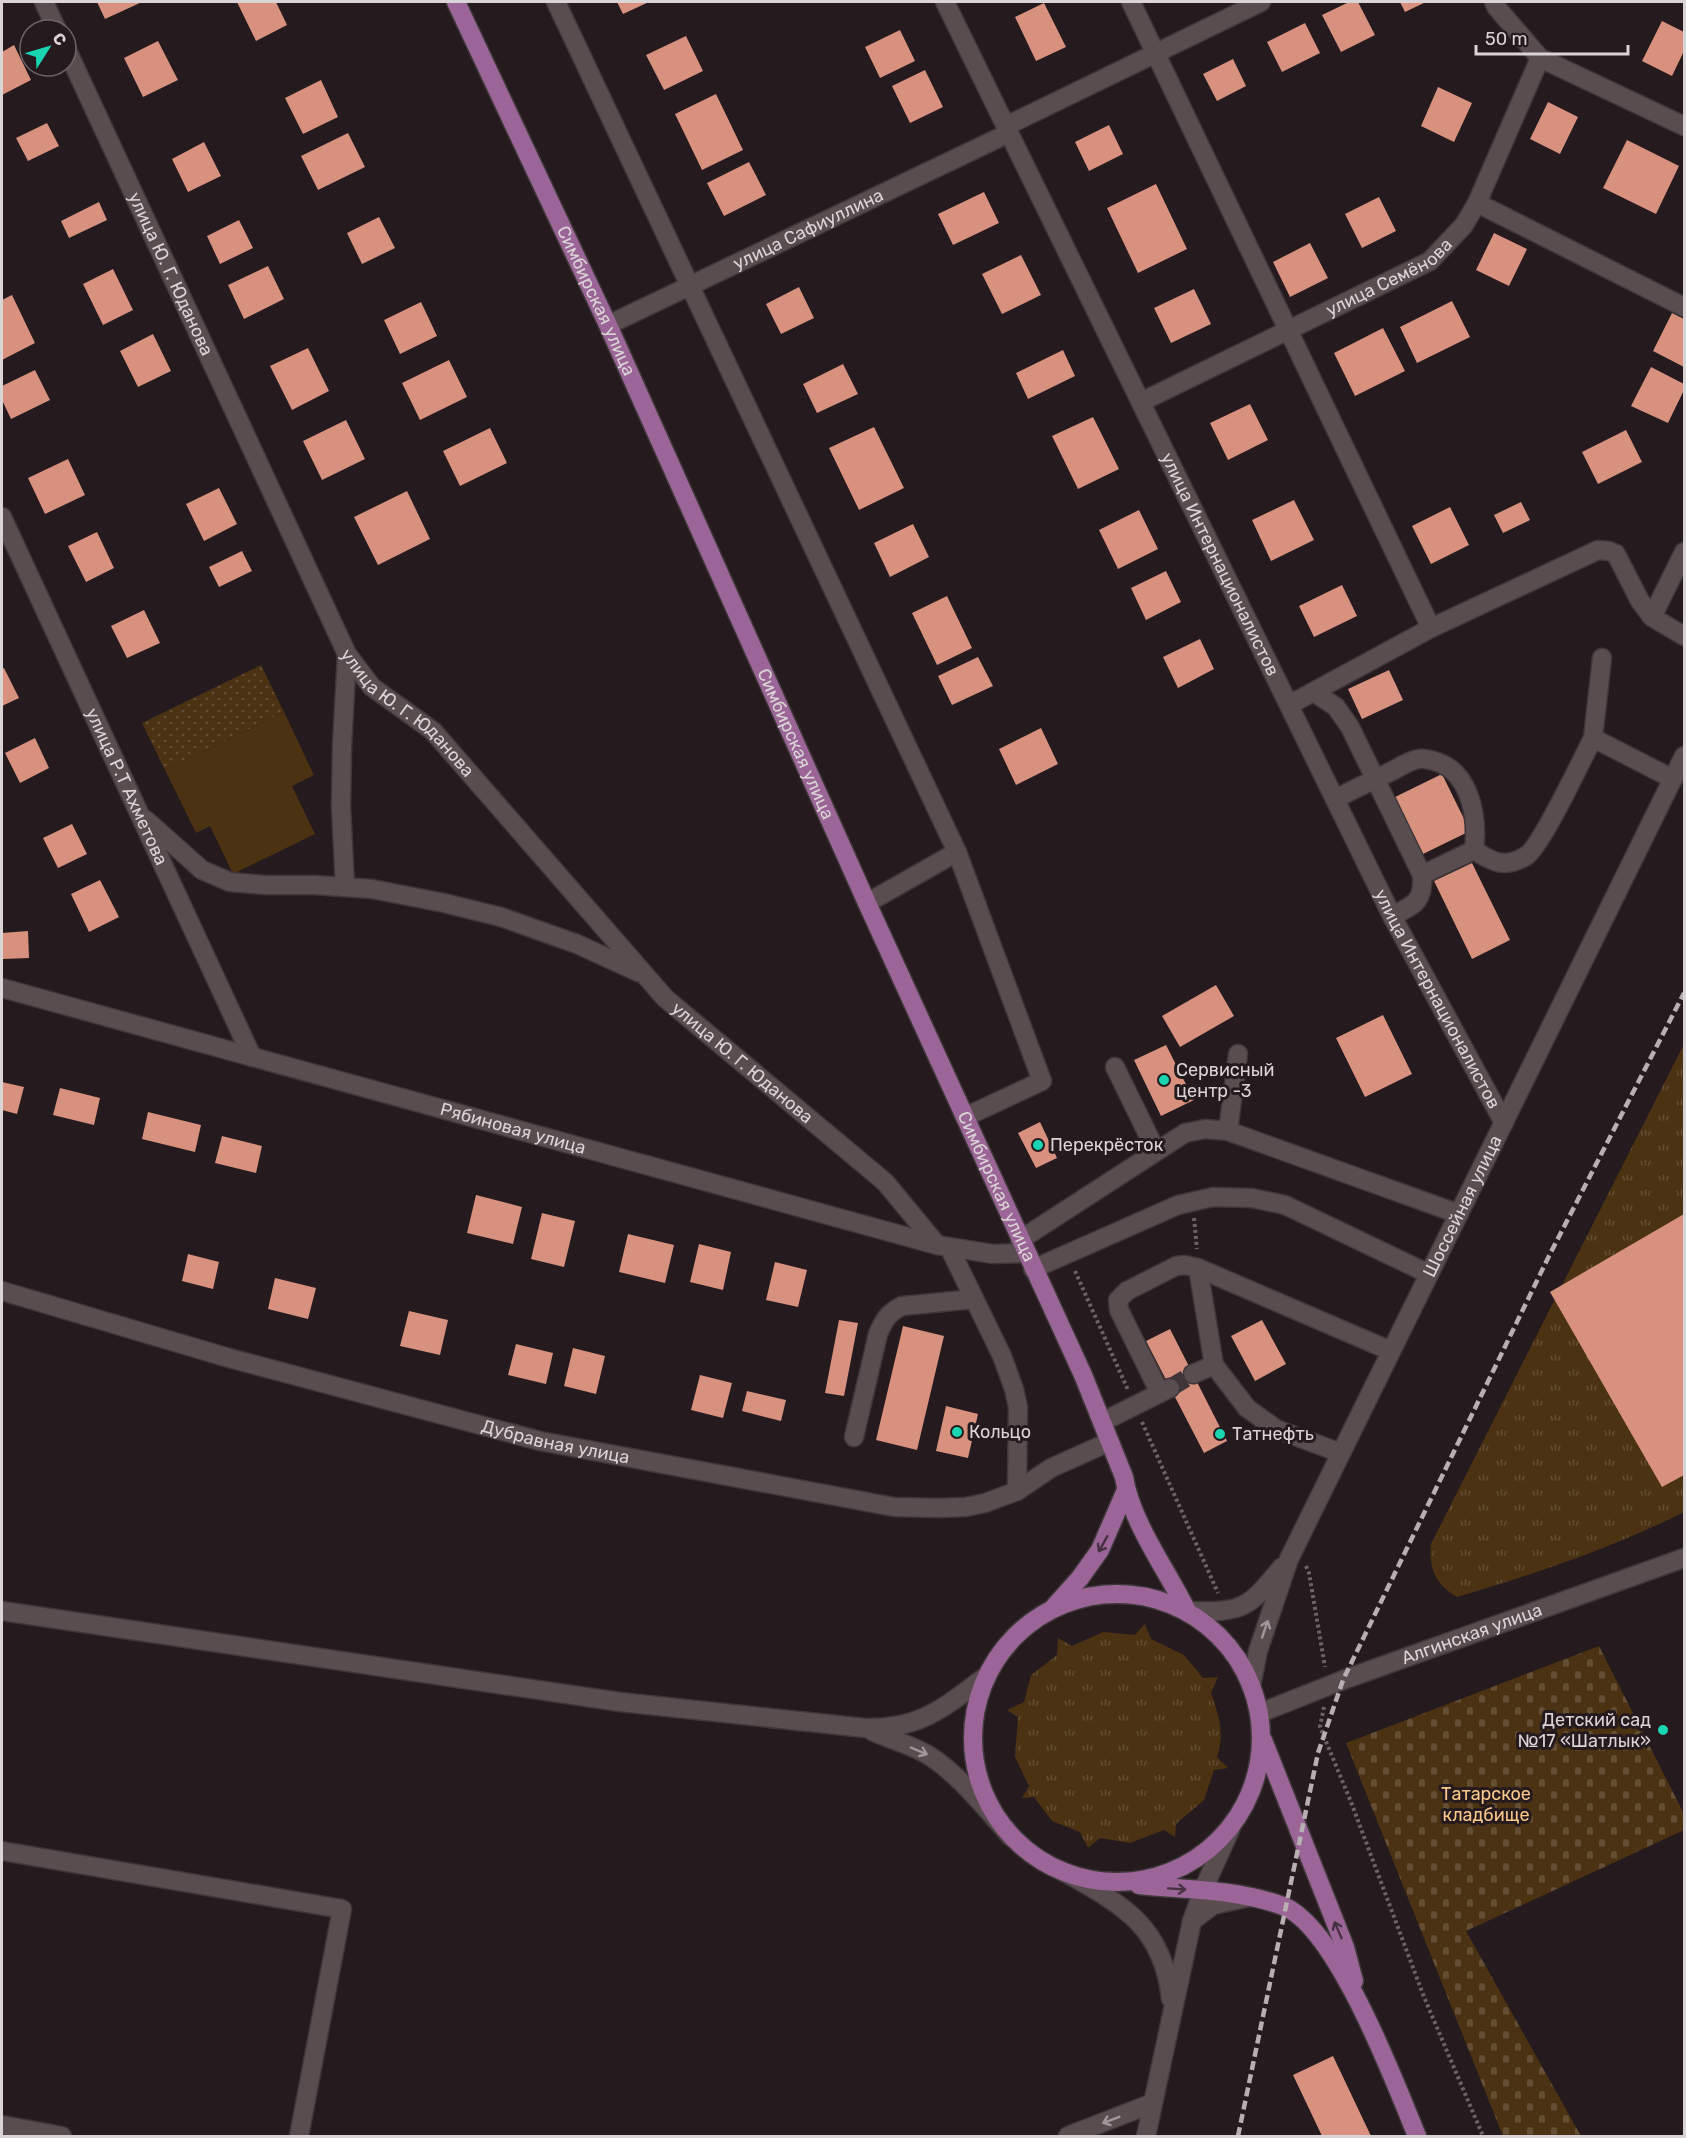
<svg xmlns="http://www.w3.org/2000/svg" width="1686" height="2138" viewBox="0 0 1686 2138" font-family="Rubik,sans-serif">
	<defs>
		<pattern id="grass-tufts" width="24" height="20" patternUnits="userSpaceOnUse" patternTransform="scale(1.5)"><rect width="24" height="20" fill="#4a3213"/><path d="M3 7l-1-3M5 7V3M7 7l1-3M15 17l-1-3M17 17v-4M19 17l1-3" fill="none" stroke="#644f35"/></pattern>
		<pattern id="cemetery-stones" width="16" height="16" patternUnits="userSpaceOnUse" patternTransform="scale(1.5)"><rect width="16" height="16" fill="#4a3213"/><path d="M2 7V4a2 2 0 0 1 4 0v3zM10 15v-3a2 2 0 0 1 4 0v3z" fill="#644f35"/></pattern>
		<pattern id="park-dots" width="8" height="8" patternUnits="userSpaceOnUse" patternTransform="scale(1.5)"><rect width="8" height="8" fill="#4a3213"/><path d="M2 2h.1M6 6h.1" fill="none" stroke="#644f35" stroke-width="1.8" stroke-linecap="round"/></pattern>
	</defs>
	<rect width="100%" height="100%" fill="#251a1d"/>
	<path fill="url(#grass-tufts)" d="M1684,1044V1512C1610,1549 1537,1573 1457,1597C1435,1583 1429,1570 1431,1544Z
		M1145,1624L1151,1639L1184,1655L1203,1678L1218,1677L1211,1693C1219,1716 1225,1734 1217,1757L1228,1768L1214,1770L1204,1800L1176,1824L1175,1837L1164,1830L1130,1843L1100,1838L1088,1848L1080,1832L1052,1821L1034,1797L1022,1798L1029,1786L1015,1757L1018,1717L1007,1710L1024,1702L1031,1675L1057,1655L1058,1638L1072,1646L1103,1632L1135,1635Z"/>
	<path fill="url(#cemetery-stones)" d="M1599,1646L1684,1814V1830L1466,1931L1581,2136H1503L1346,1743Z"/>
	<path fill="url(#park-dots)" d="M261,665L284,712L165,770L142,723Z"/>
	<path fill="#4a3213" d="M284,712L314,775L292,786L315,834L233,874L210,826L196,833L165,770Z"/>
	<path fill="#d7917e" d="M97,2H142L105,19Z
		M237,2H276L287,25L256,41Z
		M617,2H649L623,14Z
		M1349,2H1358L1375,35L1341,52L1322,15Z
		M1400,2H1426L1405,12Z
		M1044,3L1066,47L1036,61L1015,17Z
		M1662,21L1684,32V51L1672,76L1642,61Z
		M1305,23L1320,53L1282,72L1267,42Z
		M900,30L915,61L880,78L865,47Z
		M686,36L703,71L664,90L646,55Z
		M158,41L178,80L143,97L124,58Z
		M14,45L31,80L2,95V52Z
		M1233,59L1246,86L1217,101L1203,74Z
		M925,70L943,107L910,123L892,86Z
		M321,80L338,117L303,134L285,98Z
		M1438,87L1472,103L1454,142L1421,126Z
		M716,94L743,150L702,170L675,114Z
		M1548,102L1578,117L1560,154L1530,139Z
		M47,123L59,146L28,161L16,138Z
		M1109,125L1123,154L1089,171L1075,142Z
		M348,133L365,167L318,190L301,156Z
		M1627,140L1679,166L1656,214L1603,188Z
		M204,142L221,176L188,192L172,159Z
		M749,162L766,195L724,216L707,183Z
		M1156,184L1187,249L1138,273L1107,208Z
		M984,192L999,223L953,245L938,214Z
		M1379,197L1396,231L1362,248L1345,214Z
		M99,202L107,220L69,238L61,221Z
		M379,217L395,248L362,264L347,233Z
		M239,220L253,248L220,264L207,236Z
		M1494,233L1527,249L1509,286L1476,270Z
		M1310,243L1328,278L1290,297L1273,262Z
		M1021,255L1041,295L1002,314L982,274Z
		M268,266L284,299L244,319L228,285Z
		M113,269L133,310L103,325L83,284Z
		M799,287L814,318L781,334L766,304Z
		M1194,289L1211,324L1171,343L1154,308Z
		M12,295L35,343L2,360V300Z
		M1452,301L1470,337L1417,363L1400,327Z
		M421,302L437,336L400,354L384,320Z
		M1672,313L1684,319V367L1653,351Z
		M1383,328L1405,371L1355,396L1334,353Z
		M153,334L171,371L138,387L120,351Z
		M308,348L329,391L292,410L270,366Z
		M1063,350L1075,376L1028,399L1016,373Z
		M449,360L467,397L420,420L402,383Z
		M843,364L858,394L817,413L803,384Z
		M1651,367L1684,384V390L1668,423L1631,406Z
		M35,370L50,400L11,419L2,400V386Z
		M1250,404L1268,440L1228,460L1210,423Z
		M1093,417L1119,469L1078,489L1052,436Z
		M346,420L365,459L322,480L303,441Z
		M874,427L904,488L859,510L829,448Z
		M490,428L507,463L460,486L443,451Z
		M1626,430L1642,462L1598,484L1582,452Z
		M68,459L85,495L45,514L28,478Z
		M219,488L237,524L204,541L186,504Z
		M407,491L430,539L378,565L354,517Z
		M1294,500L1314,540L1271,561L1252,520Z
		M1521,502L1530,520L1503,533L1494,515Z
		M1450,507L1469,545L1431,564L1412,526Z
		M1139,510L1158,549L1118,569L1099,530Z
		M913,524L929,557L890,577L874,543Z
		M97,532L114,568L86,582L68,546Z
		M242,551L252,571L219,587L209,567Z
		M1166,571L1181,602L1146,620L1131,588Z
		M1342,585L1357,616L1314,637L1299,606Z
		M947,596L972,648L937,665L912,613Z
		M144,610L160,643L127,658L111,626Z
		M1200,639L1214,669L1178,688L1163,657Z
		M978,657L993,686L952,705L938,676Z
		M4,668L19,698L2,706V669Z
		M1389,670L1403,700L1362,719L1348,689Z
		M1041,728L1058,764L1016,785L999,749Z
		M35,738L49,768L20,783L5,753Z
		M1442,774L1470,831L1423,854L1395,797Z
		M72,824L87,854L58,868L43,838Z
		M1472,863L1510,940L1472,959L1434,881Z
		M100,880L119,917L89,932L71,894Z
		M28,931L29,958L3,959L2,933Z
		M1216,985L1234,1016L1180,1047L1162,1016Z
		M1383,1015L1412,1074L1365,1097L1336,1038Z
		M1166,1045L1194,1100L1161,1116L1134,1060Z
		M2,1082L24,1087L17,1114L2,1110Z
		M60,1088L100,1098L94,1125L53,1115Z
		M148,1112L201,1125L195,1152L142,1139Z
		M1040,1122L1057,1158L1036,1168L1018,1133Z
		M222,1136L262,1146L256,1173L215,1163Z
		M476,1195L522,1207L513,1244L467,1233Z
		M542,1213L575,1221L564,1267L531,1259Z
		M1684,1214V1475L1662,1487L1550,1292Z
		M628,1234L674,1245L665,1283L619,1272Z
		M699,1244L731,1252L723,1290L690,1282Z
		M188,1254L219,1262L213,1289L182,1281Z
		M775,1262L807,1270L798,1307L766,1300Z
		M275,1278L316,1288L308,1319L268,1309Z
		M409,1311L448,1320L440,1355L400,1346Z
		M839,1320L858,1323L844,1396L825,1393Z
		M1262,1320L1286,1364L1255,1381L1231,1336Z
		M903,1326L944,1336L917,1450L876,1440Z
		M1170,1329L1227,1441L1204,1453L1146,1341Z
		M516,1344L553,1353L546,1384L508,1375Z
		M573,1348L605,1356L596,1394L564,1386Z
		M700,1375L732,1383L723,1418L691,1410Z
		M747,1391L786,1400L781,1421L742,1411Z
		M946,1406L978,1414L968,1458L936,1451Z
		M1333,2056L1371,2136H1322L1293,2075Z"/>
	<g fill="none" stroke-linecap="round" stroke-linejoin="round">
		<path stroke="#403639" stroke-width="18" stroke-dasharray="18 9" stroke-linecap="butt" d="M1170,1388L1193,1374"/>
		<defs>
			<g id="minor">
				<path d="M44,2L57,30"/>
				<path d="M556,2L957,852L1042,1081L965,1117"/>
				<path id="s1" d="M945,2L1392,916L1504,1123"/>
				<path d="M1131,2L1431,628"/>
				<path d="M1494,2L1497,8L1540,58L1684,126"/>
				<path id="s2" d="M66,48L347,654L372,687L433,731L665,998L885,1182L937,1245"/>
				<path d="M1006,126L1261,2"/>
				<path d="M1477,203L1684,307"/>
				<path id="s3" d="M608,325L1009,133"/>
				<path id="s4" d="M1141,402L1430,261L1464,225L1477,203L1540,58"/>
				<path id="s5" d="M2,517L252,1057"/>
				<path d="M1652,617L1684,636"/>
				<path d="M1602,658L1593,738L1673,779"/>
				<path d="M1314,692L1336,707L1350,727L1422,875L1474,850C1478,819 1471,773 1437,762C1431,760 1425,758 1419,759C1411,760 1401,766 1394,770C1374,780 1354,789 1335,799"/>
				<path d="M1289,705L1431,628L1598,550L1609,551L1616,554L1640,601L1652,617L1684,552"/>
				<path d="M146,820L202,870L230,882L266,885H315L372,889L444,903L501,917L577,944L638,972"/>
				<path d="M1474,850C1492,862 1505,869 1526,856C1541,847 1582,759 1593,738"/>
				<path d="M345,887L341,807L342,746L347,654"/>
				<path d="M867,903L957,852"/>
				<path d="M1392,916C1414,905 1424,902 1422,875"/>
				<path id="s6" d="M2,988L937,1245L993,1254L1026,1253"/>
				<path d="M1115,1067L1156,1151"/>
				<path d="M1228,1131L1238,1054"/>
				<path d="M1020,1240L1185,1133L1205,1129L1228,1131L1459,1214"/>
				<path d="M949,1247L1002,1356L1014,1389L1018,1407L1017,1491"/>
				<path d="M1198,1268L1214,1365L1247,1408L1276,1429L1341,1453"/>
				<path d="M1033,1269L1178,1205L1213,1197L1252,1198L1285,1205L1429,1274"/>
				<path id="s7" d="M2,1291L229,1358L540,1441L894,1507L938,1508L966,1507L985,1503L1017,1491L1051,1468L1109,1442"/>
				<path d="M1193,1374L1214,1365"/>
				<path d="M1160,1393L1119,1310L1118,1300L1127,1291L1176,1266L1185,1265L1198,1268L1391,1351"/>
				<path d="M1102,1422L1170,1388"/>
				<path d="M854,1437L878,1334C884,1320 888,1313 902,1306L974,1299"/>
				<path d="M2,1611L620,1702L865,1728C921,1729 943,1708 985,1677"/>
				<path d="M1187,1611C1203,1611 1220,1613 1236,1608C1255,1603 1270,1581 1282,1567"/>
				<path id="s8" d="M1251,1686L1258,1651L1289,1559L1684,756"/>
				<path id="s9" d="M1260,1713L1343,1680L1684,1558"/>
				<path d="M872,1731C889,1739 914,1746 928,1755C958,1773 988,1811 1011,1837"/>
				<path d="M2,1851L342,1909L299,2136"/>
				<path d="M1064,1872C1123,1905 1163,1926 1171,1999"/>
				<path d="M1192,1921L1213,1905L1250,1897"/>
				<path d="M2,2125L62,2136"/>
				<path d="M1068,2136L1153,2103"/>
				<path d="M1146,2136L1192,1921L1203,1890L1231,1828"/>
			</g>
			<g id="major">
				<path id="s10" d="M456,2L608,325L867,903L1083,1375L1124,1477C1131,1522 1167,1570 1187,1611"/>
				<circle cx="1117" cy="1738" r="144"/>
				<path d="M1054,1607L1080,1578L1100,1550L1126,1490"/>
				<path d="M1263,1740L1345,1947L1354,1981"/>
				<path d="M1139,1885C1187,1890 1237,1889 1283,1906C1337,1927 1395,2083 1417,2136"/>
			</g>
		</defs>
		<use href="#minor" stroke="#3e3739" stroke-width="21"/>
		<use href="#major" stroke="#3e3739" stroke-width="21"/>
		<path stroke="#6c6365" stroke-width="4" stroke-dasharray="3 3" stroke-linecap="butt" d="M1194,1218L1197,1249
			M1075,1271L1128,1390
			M1142,1422L1218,1593
			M1306,1566L1309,1573L1325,1667
			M1324,1707L1320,1727L1351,1802L1424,1997L1483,2136"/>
		<use href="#minor" stroke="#5a4d50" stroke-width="18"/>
		<use href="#major" stroke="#9b6697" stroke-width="18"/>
		<path stroke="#b7afb1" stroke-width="4.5" stroke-dasharray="9 4.5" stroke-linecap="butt" d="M1238,2136L1318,1753L1343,1680L1549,1256L1684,993"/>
	</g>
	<defs><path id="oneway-shaft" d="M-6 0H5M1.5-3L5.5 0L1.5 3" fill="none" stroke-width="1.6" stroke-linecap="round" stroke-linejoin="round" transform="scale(1.5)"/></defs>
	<g stroke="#483142">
		<use href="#oneway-shaft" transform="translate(1103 1544) rotate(119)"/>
		<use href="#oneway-shaft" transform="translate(1177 1889) rotate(4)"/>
		<use href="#oneway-shaft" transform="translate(1338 1930) rotate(-113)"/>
	</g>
	<g stroke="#a1979a">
		<use href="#oneway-shaft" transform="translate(1265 1629) rotate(-71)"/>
		<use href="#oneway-shaft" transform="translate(919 1751) rotate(23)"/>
		<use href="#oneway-shaft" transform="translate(1111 2120) rotate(159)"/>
	</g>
	<g fill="#19d5b2" stroke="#251a1d" stroke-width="2">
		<circle cx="1164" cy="1080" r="6"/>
		<circle cx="1038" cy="1145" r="6"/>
		<circle cx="957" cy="1432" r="6"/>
		<circle cx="1220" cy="1434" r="6"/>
		<circle cx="1663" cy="1730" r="6"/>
	</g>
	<g text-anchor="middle" stroke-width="6" stroke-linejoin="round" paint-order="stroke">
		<g font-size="18" fill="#dbd4d6" stroke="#251a1d">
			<text dy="6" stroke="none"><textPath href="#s3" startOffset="222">улица Сафиуллина</textPath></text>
			<text dy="6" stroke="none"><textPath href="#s2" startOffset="249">улица Ю. Г. Юданова</textPath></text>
			<text dy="6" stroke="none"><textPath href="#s4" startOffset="278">улица Семёнова</textPath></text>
			<text dy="6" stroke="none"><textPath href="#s10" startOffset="330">Симбирская улица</textPath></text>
			<text dy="6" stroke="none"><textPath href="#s1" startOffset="626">улица Интернационалистов</textPath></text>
			<text dy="6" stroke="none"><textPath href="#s2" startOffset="753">улица Ю. Г. Юданова</textPath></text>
			<text dy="6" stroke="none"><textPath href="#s10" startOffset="816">Симбирская улица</textPath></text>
			<text dy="6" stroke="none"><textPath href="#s5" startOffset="297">улица Р.Т Ахметова</textPath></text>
			<text dy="6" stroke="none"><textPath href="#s1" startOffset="1112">улица Интернационалистов</textPath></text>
			<text dy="6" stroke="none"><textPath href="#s2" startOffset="1239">улица Ю. Г. Юданова</textPath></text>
			<text dy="6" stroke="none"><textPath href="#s6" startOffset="530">Рябиновая улица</textPath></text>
			<text dy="6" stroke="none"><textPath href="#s10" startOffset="1302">Симбирская улица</textPath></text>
			<text dy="6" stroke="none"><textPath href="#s8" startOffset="526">Шоссейная улица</textPath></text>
			<text dy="6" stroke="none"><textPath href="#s7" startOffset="574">Дубравная улица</textPath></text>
			<text dy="6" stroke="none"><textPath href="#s9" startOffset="226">Алгинская улица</textPath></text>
		</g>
		<g font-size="18" fill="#dbd4d6" stroke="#251a1d" text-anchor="start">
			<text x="1176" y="1076">Сервисный<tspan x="1176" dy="21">центр -3</tspan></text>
			<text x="1050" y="1151">Перекрёсток</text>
			<text x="969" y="1438">Кольцо</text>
			<text x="1232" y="1440">Татнефть</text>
			<text x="1651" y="1726" text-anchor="end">Детский сад<tspan x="1651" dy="21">№17 «Шатлык»</tspan></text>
		</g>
		<g font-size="18" fill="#fbc88c" stroke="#251a1d">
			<text x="1486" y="1800">Татарское<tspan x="1486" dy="21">кладбище</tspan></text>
		</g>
	</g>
	<rect width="1686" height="2138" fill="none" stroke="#dbd4d6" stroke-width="6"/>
	<g transform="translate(48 48) rotate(53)"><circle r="28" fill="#251a1d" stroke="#6e6467" stroke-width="1.5"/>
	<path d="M0-4.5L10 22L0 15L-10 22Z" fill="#19d5b2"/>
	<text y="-9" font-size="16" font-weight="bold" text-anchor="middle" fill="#dbd4d6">С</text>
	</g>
	<path d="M1476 45v9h152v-9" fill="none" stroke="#dbd4d6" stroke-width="3"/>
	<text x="1485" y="45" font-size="18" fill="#dbd4d6" stroke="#251a1d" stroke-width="4.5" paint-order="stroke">50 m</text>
</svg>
